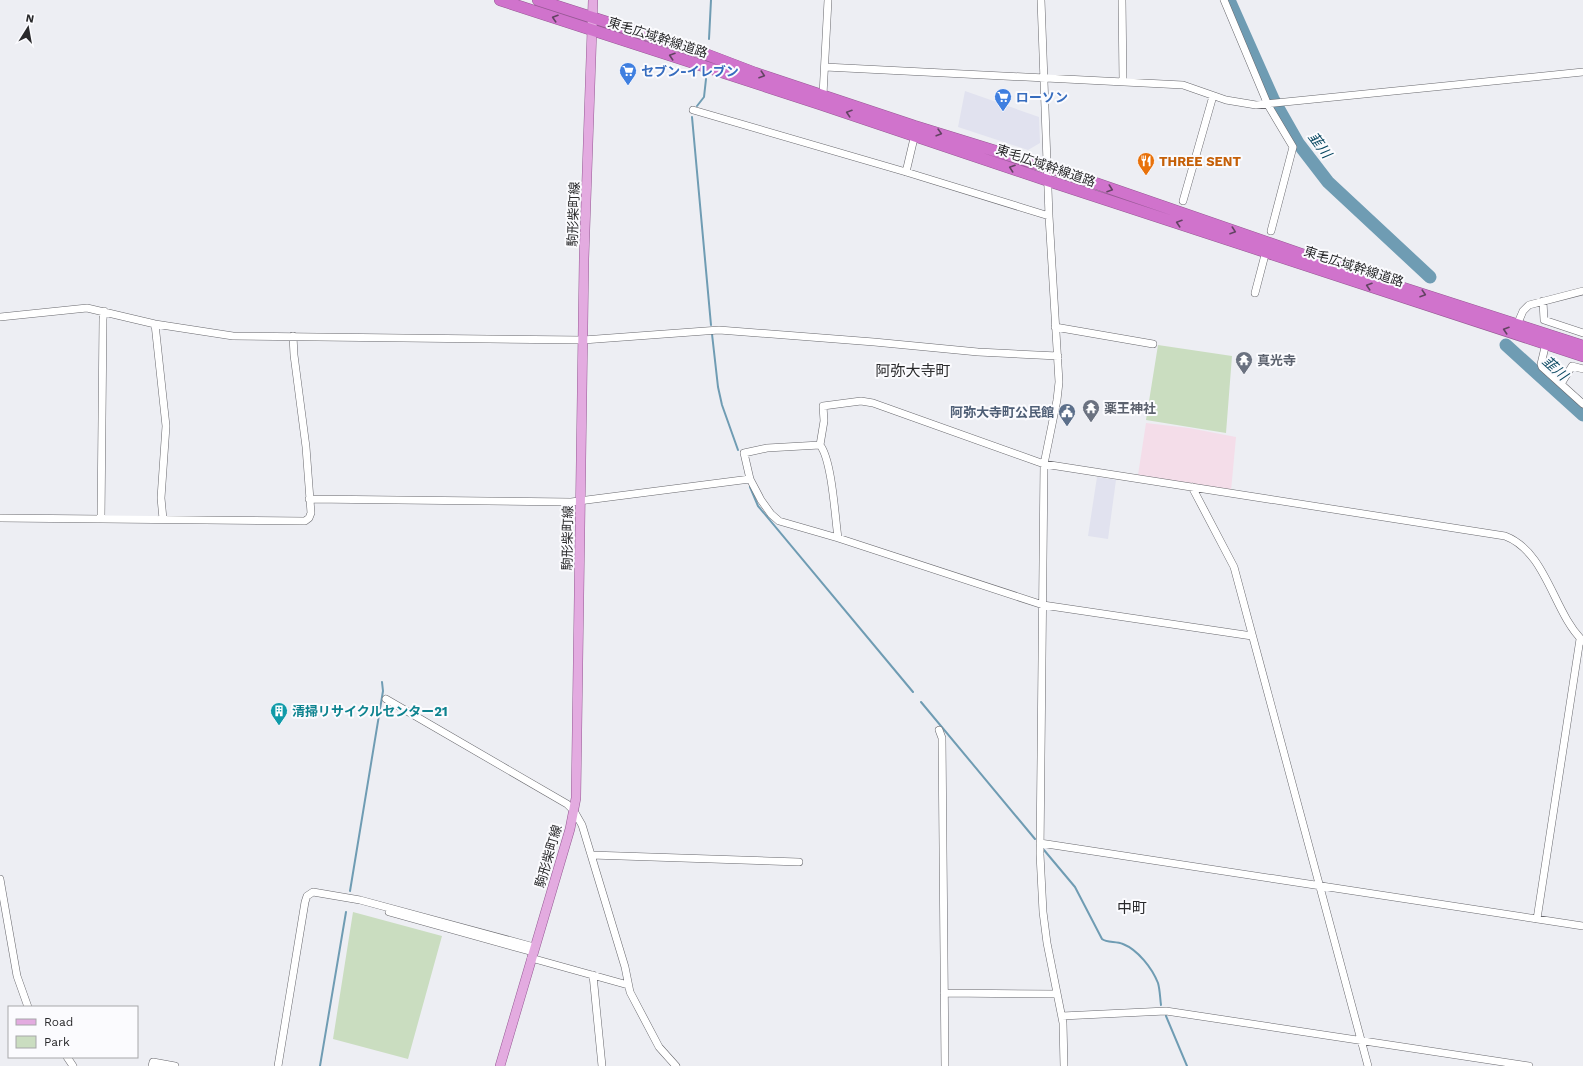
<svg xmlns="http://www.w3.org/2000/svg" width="1583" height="1066" viewBox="0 0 1583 1066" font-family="'Work Sans','Noto Sans JP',sans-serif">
	<rect width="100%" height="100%" fill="#edeef3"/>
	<path fill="#e1e2ef" d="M965,91L1039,117L1040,143L1028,150L958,127Z
		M1097,477L1116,480L1108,539L1088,536Z"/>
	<path fill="#f4dde9" d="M1146,423L1189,428L1236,437L1231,491L1138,475Z"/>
	<path fill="#caddc0" d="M1158,345L1232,356L1226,433L1146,420Z
		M353,912L442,936L408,1059L333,1039Z"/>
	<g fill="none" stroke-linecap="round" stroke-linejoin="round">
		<path stroke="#6f9cb3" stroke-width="2" d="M709,39L711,0
			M697,106L704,97L706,79
			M692,117L711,325
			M712,334L718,387L722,405L738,450
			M750,487L758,506L913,692
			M921,702L1035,839
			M1044,850L1075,887L1102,939C1107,943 1116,941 1123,944C1138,950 1152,968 1158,983C1160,990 1160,998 1161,1005
			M350,891L383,691L382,682
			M1166,1016L1187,1066
			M320,1066L346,912"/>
		<path stroke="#6f9cb3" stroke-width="13" d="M1229,0L1273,99L1298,143L1328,182L1430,277
			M1506,345L1583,415"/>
		<defs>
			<path id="minor" d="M1041,0L1049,216L1059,382L1057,400L1044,464L1040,854L1043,912L1047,943L1063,1023L1064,1066
				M1122,0L1123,81
				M1224,0L1268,105L1293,147L1271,231
				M825,67L1183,85L1226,100L1256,105L1583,72
				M823,95L828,0
				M693,110L906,172L1049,216
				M906,172L915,134
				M1183,201L1213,96
				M1255,293L1266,251
				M1543,301L1544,320L1583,333
				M0,317L87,308L155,324L233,336L583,340L719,330L874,342L978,352L1058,356
				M155,324L166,426L161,498L163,519
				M1517,325L1523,311L1529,305L1583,291
				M1055,327L1153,344
				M1546,343L1541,364L1542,367L1583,404
				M1561,384L1572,366L1583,369
				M820,445L767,448L744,453L750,479L761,500L771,514L779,521L838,538L1043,605L1252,636
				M1192,487L1234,567L1368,1066
				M309,499L571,502L750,479
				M0,518L305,521L309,518L311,513L306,447L294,355L293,336
				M101,519L103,319L104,311
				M838,538C835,517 832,460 820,445L824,421L823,406L861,401L873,403L1044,464L1505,536C1547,552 1553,612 1583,641
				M386,699L567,804L574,811L582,825L625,967L630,992L659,1047L676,1066
				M939,730L942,738L945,1066
				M1040,843L1583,926
				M591,855L799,862
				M0,879L17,976L28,1007
				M389,912L533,952
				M1537,919L1580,639
				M531,958L628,985
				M593,975L602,1066
				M944,993L1057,994
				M1062,1016L1166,1011L1529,1066
				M67,1057L73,1066
				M152,1066L153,1062L175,1066
				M278,1066L305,902L307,896L313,892L360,900L534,947"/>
			<path id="major" d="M500,1066L570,829L576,798L584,259L593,0"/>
			<path id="highway" d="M500,0L820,104L1049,181L1583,356
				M538,0L700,52L755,73L914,126L1063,172L1350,271L1583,346"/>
		</defs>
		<use href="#minor" stroke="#68686d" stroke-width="8"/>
		<use href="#major" stroke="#965994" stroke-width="10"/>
		<use href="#highway" stroke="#965994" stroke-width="12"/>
		<use href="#minor" stroke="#fff" stroke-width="7"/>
		<use href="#major" stroke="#e3abe0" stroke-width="9"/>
		<use href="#highway" stroke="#d073cc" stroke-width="11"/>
	</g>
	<defs><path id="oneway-chevron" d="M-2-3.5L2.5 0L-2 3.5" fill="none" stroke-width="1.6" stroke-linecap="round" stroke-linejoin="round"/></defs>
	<g stroke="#634363">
		<use href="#oneway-chevron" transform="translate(555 18) rotate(-162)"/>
		<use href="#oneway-chevron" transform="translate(672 56) rotate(-162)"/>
		<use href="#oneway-chevron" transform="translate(762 75) rotate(18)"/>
		<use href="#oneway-chevron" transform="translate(849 113) rotate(-162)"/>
		<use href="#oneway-chevron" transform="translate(939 133) rotate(16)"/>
		<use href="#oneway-chevron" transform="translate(1012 168) rotate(-161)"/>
		<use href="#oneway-chevron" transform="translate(1110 189) rotate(19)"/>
		<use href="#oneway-chevron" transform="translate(1179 223) rotate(-162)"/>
		<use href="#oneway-chevron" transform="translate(1233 231) rotate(19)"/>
		<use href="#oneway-chevron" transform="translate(1369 286) rotate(-162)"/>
		<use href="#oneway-chevron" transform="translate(1423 294) rotate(18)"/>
		<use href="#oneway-chevron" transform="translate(1506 330) rotate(-162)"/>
	</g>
	<defs>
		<symbol id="supermarket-pin" viewBox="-11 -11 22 30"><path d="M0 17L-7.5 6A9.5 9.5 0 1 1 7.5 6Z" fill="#3f7fe0" stroke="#fbfbfe"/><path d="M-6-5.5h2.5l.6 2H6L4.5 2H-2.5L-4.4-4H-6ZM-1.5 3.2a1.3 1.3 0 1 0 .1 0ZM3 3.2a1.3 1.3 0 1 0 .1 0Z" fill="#fff"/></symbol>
		<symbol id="restaurant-pin" viewBox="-11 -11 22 30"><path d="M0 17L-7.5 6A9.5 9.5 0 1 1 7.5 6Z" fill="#e8710a" stroke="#fbfbfe"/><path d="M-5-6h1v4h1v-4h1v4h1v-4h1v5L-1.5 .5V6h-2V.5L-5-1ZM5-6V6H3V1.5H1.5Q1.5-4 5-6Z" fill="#fff"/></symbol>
		<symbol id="temple-pin" viewBox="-11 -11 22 30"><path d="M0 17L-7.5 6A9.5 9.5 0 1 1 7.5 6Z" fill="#6b7280" stroke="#fbfbfe"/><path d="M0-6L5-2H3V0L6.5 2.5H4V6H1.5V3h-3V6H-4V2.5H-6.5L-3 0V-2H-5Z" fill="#fff"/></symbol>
		<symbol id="civic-pin" viewBox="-11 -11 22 30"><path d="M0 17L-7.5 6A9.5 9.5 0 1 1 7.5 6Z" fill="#5c6f8a" stroke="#fbfbfe"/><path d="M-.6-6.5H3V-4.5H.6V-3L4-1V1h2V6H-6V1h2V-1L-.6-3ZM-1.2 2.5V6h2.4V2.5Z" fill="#fff"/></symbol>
		<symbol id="building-pin" viewBox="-11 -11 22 30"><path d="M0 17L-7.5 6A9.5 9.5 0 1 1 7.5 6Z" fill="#0f9aa8" stroke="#fbfbfe"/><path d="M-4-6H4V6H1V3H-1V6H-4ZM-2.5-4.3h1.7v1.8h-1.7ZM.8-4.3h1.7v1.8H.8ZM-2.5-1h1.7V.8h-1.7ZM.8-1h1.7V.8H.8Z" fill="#fff"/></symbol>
	</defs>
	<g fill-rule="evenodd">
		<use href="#supermarket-pin" x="618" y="61" width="20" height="27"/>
		<use href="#supermarket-pin" x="993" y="87" width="20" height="27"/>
		<use href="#restaurant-pin" x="1136" y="151" width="20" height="27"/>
		<use href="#temple-pin" x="1234" y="350" width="20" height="27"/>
		<use href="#temple-pin" x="1081" y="398" width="20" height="27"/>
		<use href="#civic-pin" x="1057" y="402" width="20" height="27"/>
		<use href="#building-pin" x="269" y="701" width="20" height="27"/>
	</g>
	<g text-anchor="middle" stroke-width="4" stroke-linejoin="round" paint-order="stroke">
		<g font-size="13" fill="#29292b" stroke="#fbfbfe">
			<text transform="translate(658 37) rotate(18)" y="5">東毛広域幹線道路</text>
			<text transform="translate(1046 165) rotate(19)" y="5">東毛広域幹線道路</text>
			<text transform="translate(573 214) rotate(-88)" y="5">駒形柴町線</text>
			<text transform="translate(1354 266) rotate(18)" y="5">東毛広域幹線道路</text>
			<text transform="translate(567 538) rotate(-89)" y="5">駒形柴町線</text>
			<text transform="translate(548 856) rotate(-74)" y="5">駒形柴町線</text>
		</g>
		<g font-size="13" font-weight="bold" fill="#366cbe" stroke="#fbfbfe" text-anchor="start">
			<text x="641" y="76">セブン-イレブン</text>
			<text x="1016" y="102">ローソン</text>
		</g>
		<g font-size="13" font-weight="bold" fill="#c56008" stroke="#fbfbfe" text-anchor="start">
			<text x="1159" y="166">THREE SENT</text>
		</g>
		<g font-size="13" font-weight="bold" fill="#5b616d" stroke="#fbfbfe" text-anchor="start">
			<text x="1257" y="365">真光寺</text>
			<text x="1104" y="413">薬王神社</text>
		</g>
		<g font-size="13" font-weight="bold" fill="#4e5e75" stroke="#fbfbfe" text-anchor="end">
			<text x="1054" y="417">阿弥大寺町公民館</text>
		</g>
		<g font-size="13" font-weight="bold" fill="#0d838f" stroke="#fbfbfe" text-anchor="start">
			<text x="292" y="716">清掃リサイクルセンター21</text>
		</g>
		<g font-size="14" font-style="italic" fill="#084760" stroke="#fbfbfe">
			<text transform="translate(1320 145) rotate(53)" y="5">韮川</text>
			<text transform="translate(1555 368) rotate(42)" y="5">韮川</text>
		</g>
		<g font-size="15" fill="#29292b" stroke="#fbfbfe">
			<text x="913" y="376">阿弥大寺町</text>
			<text x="1132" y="913">中町</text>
		</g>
	</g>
	<rect x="8" y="1006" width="130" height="52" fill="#fbfbfe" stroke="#a7a7aa"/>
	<rect x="16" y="1019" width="20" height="6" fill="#e3abe0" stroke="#a7a7aa"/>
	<text x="44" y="1026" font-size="12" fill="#29292b">Road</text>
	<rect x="16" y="1036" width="20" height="12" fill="#caddc0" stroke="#a7a7aa"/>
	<text x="44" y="1046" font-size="12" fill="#29292b">Park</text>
	<g transform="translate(28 28) rotate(11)" stroke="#fbfbfe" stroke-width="3" paint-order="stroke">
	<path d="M0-3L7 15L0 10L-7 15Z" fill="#29292b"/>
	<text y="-6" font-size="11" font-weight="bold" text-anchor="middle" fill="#29292b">N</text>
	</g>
</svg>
